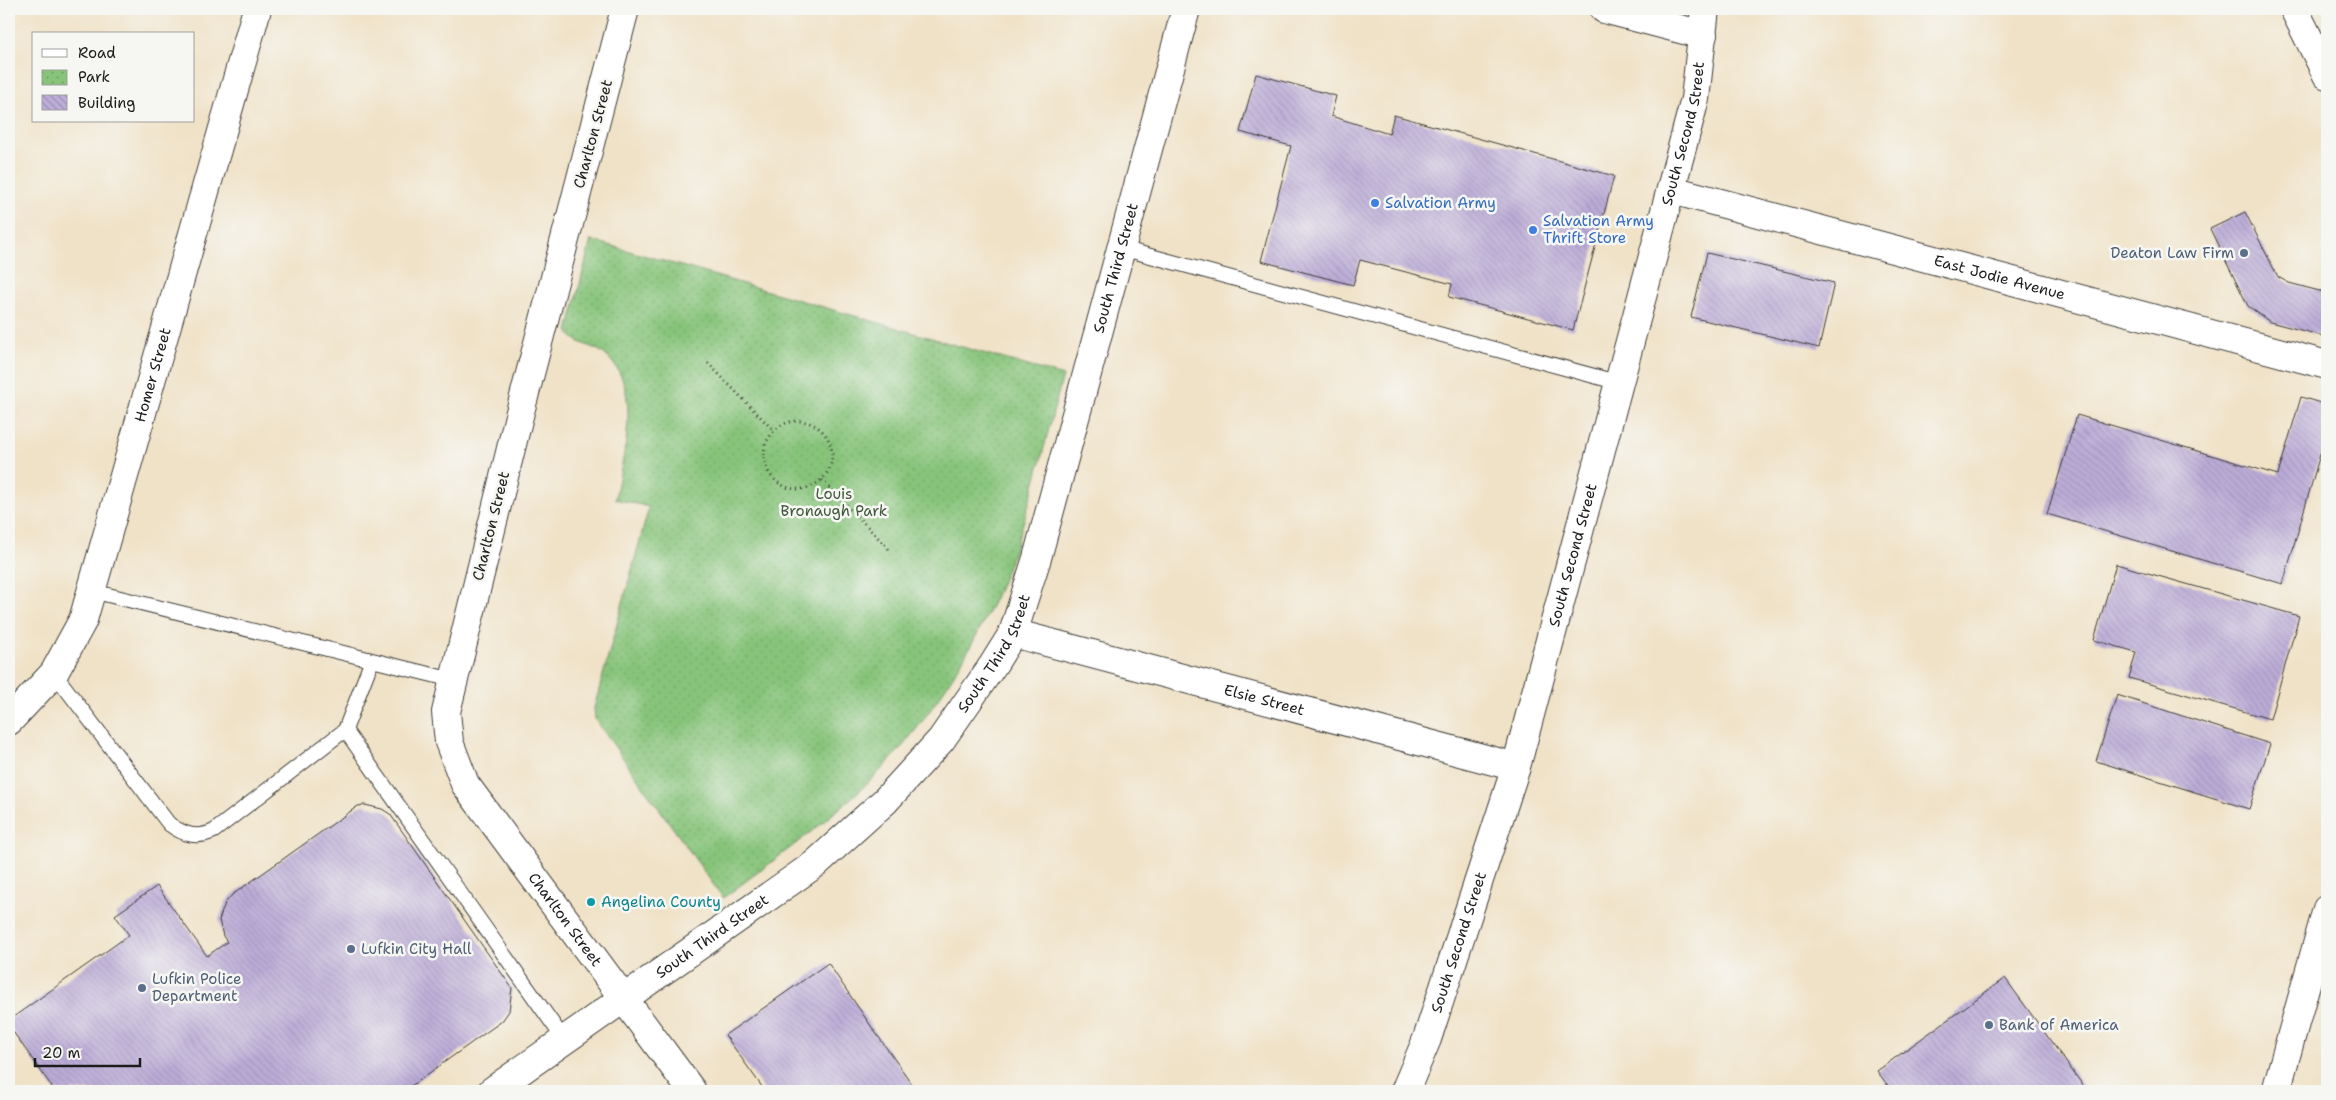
<svg xmlns="http://www.w3.org/2000/svg" width="2336" height="1100" viewBox="0 0 2336 1100" font-family="'Shantell Sans',sans-serif">
	<defs>
		<pattern id="park-dots" width="8" height="8" patternUnits="userSpaceOnUse" patternTransform="scale(1.25)"><rect width="8" height="8" fill="#87c47a"/><path d="M2 2h.1M6 6h.1" fill="none" stroke="#74a869" stroke-width="1.8" stroke-linecap="round"/></pattern>
		<pattern id="building-back-hatch" width="6" height="6" patternUnits="userSpaceOnUse" patternTransform="scale(1.25)"><rect width="6" height="6" fill="#bbacd7"/><path d="M-1 5l2 2M0 0l6 6M5-1l2 2" fill="none" stroke="#a093b8"/></pattern>
	</defs>
	<rect width="100%" height="100%" fill="#f6f6f2"/>
	<filter id="ink" filterUnits="userSpaceOnUse"><feTurbulence type="fractalNoise" baseFrequency=".02" numOctaves="2"/><feDisplacementMap in="SourceGraphic" scale="10" xChannelSelector="R" yChannelSelector="G"/><feConvolveMatrix kernelMatrix="1 2 1 2 8 2 1 2 1" color-interpolation-filters="sRGB"/></filter>
	<filter id="wash" filterUnits="userSpaceOnUse"><feTurbulence type="fractalNoise" baseFrequency=".0096" numOctaves="4" result="noise"/><feDisplacementMap in="SourceGraphic" scale="20" xChannelSelector="R" yChannelSelector="G"/><feGaussianBlur stdDeviation="1.12" result="paint"/><feColorMatrix in="noise" values="0 0 0 0 0 0 0 0 0 0 0 0 0 0 0 0 0 1.4 0 .05"/><feComposite in="paint" operator="in"/></filter>
	<g filter="url(#wash)">
		<rect width="100%" height="100%" fill="#f0e2c7"/>
		<path fill="url(#park-dots)" stroke="#52704b" d="M591,240L1063,376C1044,443 1029,518 1002,582C975,647 926,726 876,775C829,821 776,859 723,898L595,719L594,708L649,507L615,499C623,455 645,386 603,353C592,345 574,344 568,331Z"/>
		<g id="blocks">
			<path fill="url(#building-back-hatch)" d="M1256,74L1336,96L1331,116L1389,134L1394,115L1614,176L1573,330L1449,297L1452,284L1360,260L1353,285L1261,261L1291,146L1240,132Z
				M2245,212L2278,277L2289,283L2327,293V337L2270,322L2248,306L2210,229Z
				M1707,253L1834,283L1819,348L1691,317Z
				M2301,397L2327,405V430L2283,584L2047,514L2077,415L2278,475Z
				M2116,564L2299,616L2270,719L2129,678L2136,652L2094,640Z
				M2117,695L2270,744L2249,809L2096,761Z
				M365,805L382,809L390,814L512,988L509,1011L502,1021L404,1091H338L336,1089L334,1091H55L9,1026V1020L129,935L115,915L157,886L207,956L227,942L223,936L219,920L225,903L232,895L358,806Z
				M828,963L873,1029L917,1091H765L725,1035Z
				M2005,978L2087,1091H1892L1877,1071Z"/>
		</g>
	</g>
	<g filter="url(#ink)">
		<use href="#blocks" fill-opacity="0" stroke="#3c3a36" stroke-width="1"/>
		<g fill="none" stroke-linecap="round" stroke-linejoin="round">
			<defs>
				<path id="service" d="M1121,248L1620,383
					M92,591L453,680
					M54,673L169,824C184,835 197,839 214,831L345,730L372,660
					M345,730L565,1041"/>
				<g id="minor">
					<path id="s1" d="M625,9L519,416L446,712L449,742L465,784L692,1091"/>
					<path d="M1604,9L1703,35"/>
					<path id="s2" d="M1672,190L2327,365"/>
					<path id="s3" d="M1013,633L1516,767"/>
					<path id="s4" d="M9,721L54,673L83,620L257,9"/>
					<path id="s5" d="M492,1091L815,864L885,801L941,740L993,665L1013,633L1037,558L1186,9"/>
					<path id="s6" d="M1405,1091L1427,1039L1516,767L1695,99L1705,9"/>
				</g>
				<path id="secondary" d="M2294,9L2327,75
					M2276,1091L2327,909"/>
			</defs>
			<use href="#service" stroke="#3c3a36" stroke-width="16"/>
			<use href="#minor" stroke="#3c3a36" stroke-width="30"/>
			<use href="#secondary" stroke="#3c3a36" stroke-width="30"/>
			<path stroke="#3c3a36" stroke-width="3" stroke-dasharray="1 4" stroke-linecap="butt" d="M708,363L774,431
				M764 455a34 34 0 1 1 68 0a34 34 0 1 1-68 0Z
				M822,480L889,549"/>
			<use href="#service" stroke="#fff" stroke-width="14"/>
			<use href="#minor" stroke="#fff" stroke-width="28"/>
			<use href="#secondary" stroke="#fff" stroke-width="28"/>
		</g>
	</g>
	<g fill="#3f7fe0" stroke="#f6f6f2" stroke-width="2">
		<circle cx="1375" cy="203" r="5"/>
		<circle cx="1533" cy="230" r="5"/>
	</g>
	<g fill="#5c6f8a" stroke="#f6f6f2" stroke-width="2">
		<circle cx="2244" cy="253" r="5"/>
		<circle cx="351" cy="949" r="5"/>
		<circle cx="142" cy="988" r="5"/>
		<circle cx="1989" cy="1025" r="5"/>
	</g>
	<circle fill="#0f9aa8" stroke="#f6f6f2" stroke-width="2" cx="591" cy="902" r="5"/>
	<g text-anchor="middle" stroke-width="5" stroke-linejoin="round" paint-order="stroke">
		<g font-size="15" fill="#1c1c1c" stroke="#f6f6f2">
			<text transform="translate(593 134) rotate(-75)" y="5">Charlton Street</text>
			<text dy="5" stroke="none"><textPath href="#s6" startOffset="998">South Second Street</textPath></text>
			<text dy="5" stroke="none"><textPath href="#s5" startOffset="1080">South Third Street</textPath></text>
			<text dy="5" stroke="none"><textPath href="#s2" startOffset="339">East Jodie Avenue</textPath></text>
			<text dy="5" stroke="none"><textPath href="#s4" startOffset="381">Homer Street</textPath></text>
			<text transform="translate(491 526) rotate(-76)" y="5">Charlton Street</text>
			<text dy="5" stroke="none"><textPath href="#s6" startOffset="562">South Second Street</textPath></text>
			<text dy="5" stroke="none"><textPath href="#s5" startOffset="674">South Third Street</textPath></text>
			<text dy="5" stroke="none"><textPath href="#s3" startOffset="260">Elsie Street</textPath></text>
			<text dy="5" stroke="none"><textPath href="#s1" startOffset="969">Charlton Street</textPath></text>
			<text dy="5" stroke="none"><textPath href="#s5" startOffset="269">South Third Street</textPath></text>
			<text dy="5" stroke="none"><textPath href="#s6" startOffset="158">South Second Street</textPath></text>
		</g>
		<g font-size="15" fill="#366cbe" stroke="#f6f6f2" text-anchor="start">
			<text x="1385" y="208">Salvation Army</text>
			<text x="1543" y="226">Salvation Army<tspan x="1543" dy="17">Thrift Store</tspan></text>
		</g>
		<g font-size="15" fill="#4e5e75" stroke="#f6f6f2" text-anchor="start">
			<text x="2234" y="258" text-anchor="end">Deaton Law Firm</text>
			<text x="361" y="954">Lufkin City Hall</text>
			<text x="152" y="984">Lufkin Police<tspan x="152" dy="17">Department</tspan></text>
			<text x="1999" y="1030">Bank of America</text>
		</g>
		<g font-size="15" fill="#41573d" stroke="#f6f6f2">
			<text x="834" y="499">Louis<tspan x="834" dy="17">Bronaugh Park</tspan></text>
		</g>
		<g font-size="15" fill="#0d838f" stroke="#f6f6f2" text-anchor="start">
			<text x="601" y="907">Angelina County</text>
		</g>
	</g>
	<rect width="2336" height="1100" fill="none" stroke="#f6f6f2" stroke-width="30"/>
	<rect x="32" y="32" width="162" height="90" fill="#f6f6f2" stroke="#9f9f9c"/>
	<rect x="42" y="49" width="25" height="8" fill="#ffffff" stroke="#9f9f9c"/>
	<text x="78" y="58" font-size="15" fill="#1c1c1c">Road</text>
	<rect x="42" y="70" width="25" height="15" fill="url(#park-dots)" stroke="#9f9f9c"/>
	<text x="78" y="82" font-size="15" fill="#1c1c1c">Park</text>
	<rect x="42" y="95" width="25" height="15" fill="url(#building-back-hatch)" stroke="#9f9f9c"/>
	<text x="78" y="108" font-size="15" fill="#1c1c1c">Building</text>
	<path d="M35 1058v8h105v-8" fill="none" stroke="#1c1c1c" stroke-width="2.5"/>
	<text x="42" y="1058" font-size="15" fill="#1c1c1c" stroke="#f6f6f2" stroke-width="4" paint-order="stroke">20 m</text>
</svg>
